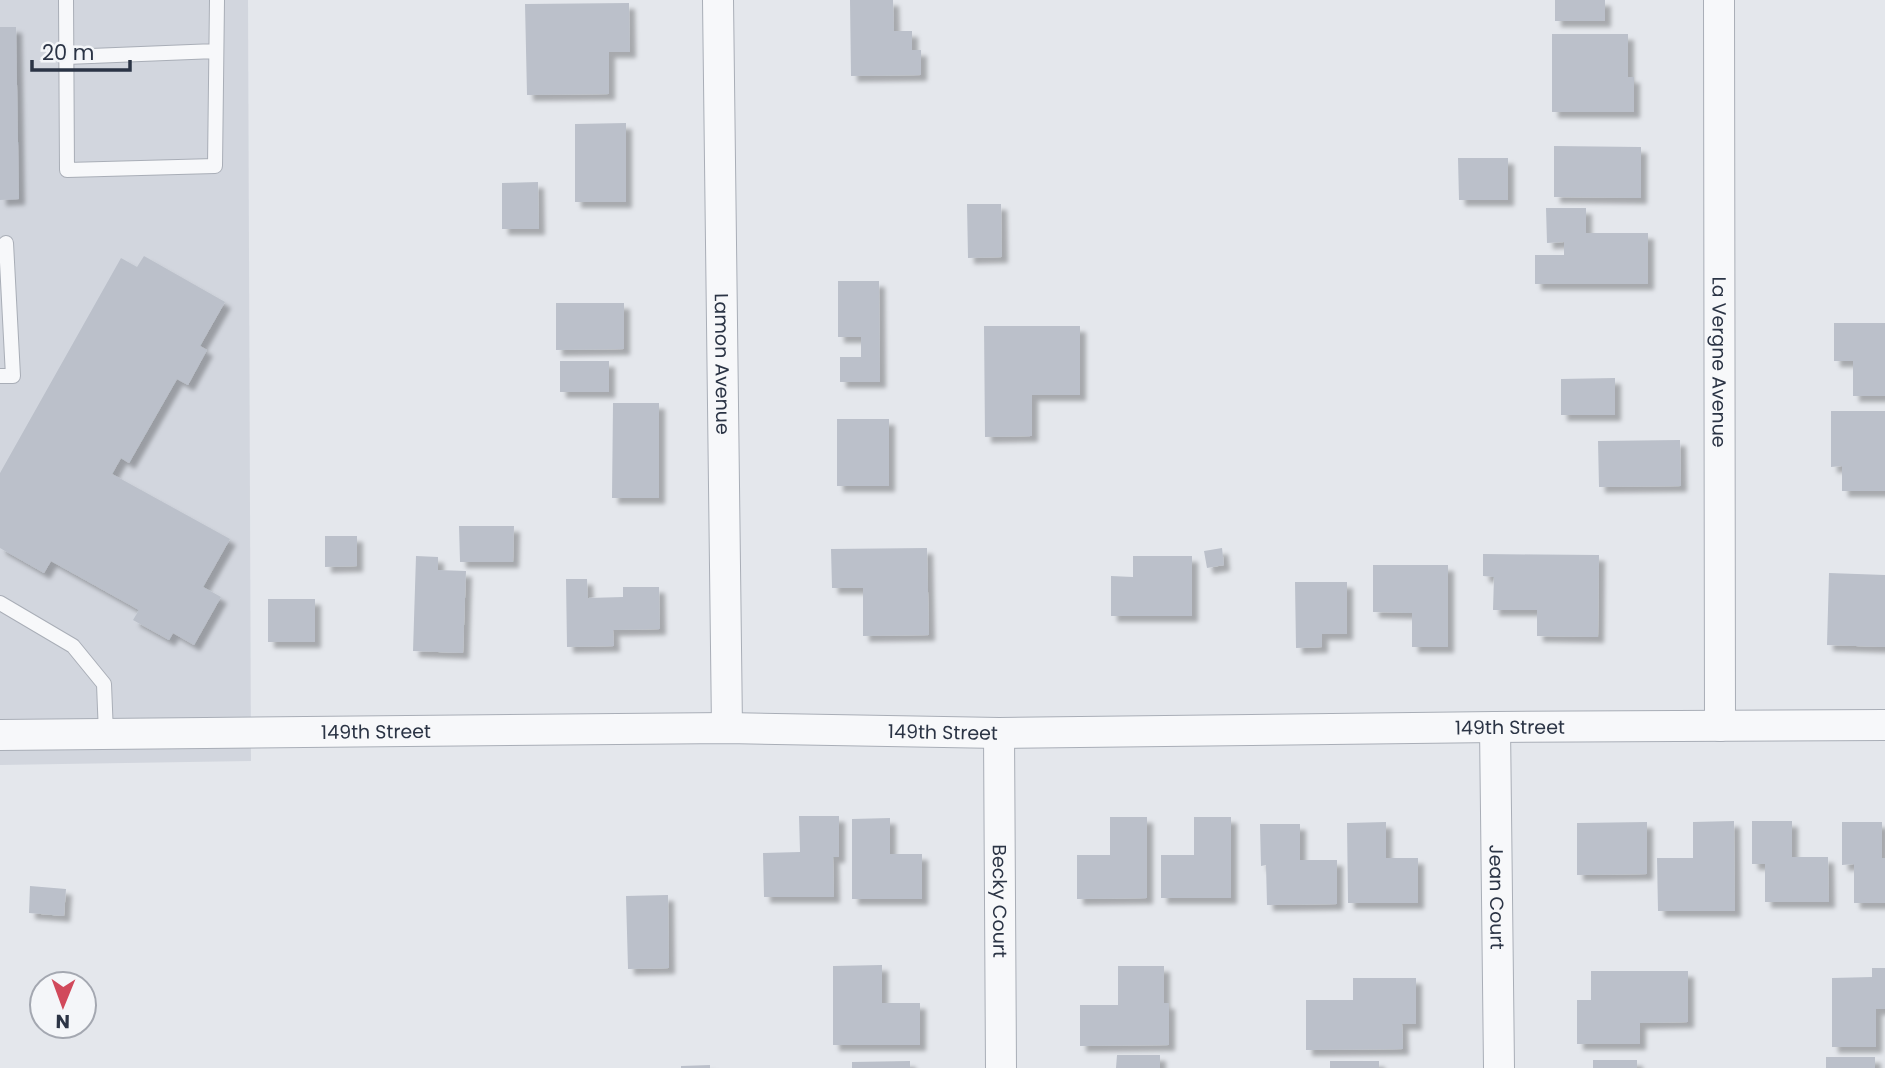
<svg xmlns="http://www.w3.org/2000/svg" width="1885" height="1068" viewBox="0 0 1885 1068" font-family="Poppins,sans-serif">
	<defs>
		<filter id="shadow"><feDropShadow dx="6" dy="6" stdDeviation="2" flood-color="#0004"/></filter>
	</defs>
	<rect width="100%" height="100%" fill="#e4e7ec"/>
	<path fill="#d2d6de" d="M0,0H248L251,761L0,765Z"/>
	<path fill="#bbc0ca" filter="url(#shadow)" d="M850,0H893L894,31H912V50H921V75L851,76Z
		M1555,0H1605V21H1555Z
		M629,3L630,52H609V94L527,95L525,4Z
		M0,27H16L19,199L0,200Z
		M1552,34H1628V77H1634V112H1552Z
		M626,123V202H575V124Z
		M1554,146L1641,147V198L1554,197Z
		M1458,158H1508V200H1459Z
		M538,182L539,229H502V183Z
		M967,204H1001L1002,257L968,258Z
		M1546,208H1586V233H1648V284H1535V255H1564V242L1547,243Z
		M144,256L225,302L200,346L207,350L188,385L177,379L129,463L121,458L112,474L230,539L203,587L221,597L194,645L173,633L169,640L133,620L139,610L51,561L44,573L0,548V473L121,258L137,267Z
		M838,281H879L880,382H840V357H861V337H838Z
		M556,303H624V349L556,350Z
		M1834,323H1885V396H1853V361H1834Z
		M984,326H1080V395H1032V436L985,437Z
		M560,361H609V392H560Z
		M1615,378V415H1561V379Z
		M613,403H659V498H612Z
		M1831,411H1885V491H1842V466L1831,467Z
		M837,419H889V486H837Z
		M1680,440L1681,486L1599,487L1598,441Z
		M459,526H514L513,562H460Z
		M325,536H357V566L325,567Z
		M927,548L929,635L863,636V588H832L831,549Z
		M1222,548L1224,565L1207,568L1204,551Z
		M1483,554L1599,555L1598,637L1537,636V610H1493L1494,577L1483,576Z
		M416,556L438,557V570L466,571L463,653L413,651Z
		M1133,556H1192V616H1111V576L1133,577Z
		M1373,565H1448V647H1412V613L1373,612Z
		M1829,573L1885,575V647L1827,645Z
		M566,579H587L588,598L623,597V587H659L660,629L613,630L614,646L567,647Z
		M1295,582H1347V634H1322V647L1296,648Z
		M268,599H315V642H268Z
		M799,816H839V857H833L834,897H764L763,853L800,852Z
		M1110,817H1147V898L1077,899V855H1110Z
		M1194,817H1231V898H1161V855H1194Z
		M890,818V854H922V899H852V819Z
		M1734,821L1735,911H1658L1657,858H1693V822Z
		M1752,821H1792V857H1828L1829,902H1765V864H1752Z
		M1386,822V858H1418V903H1348L1347,823Z
		M1647,822V874L1577,875V823Z
		M1842,822H1882V858H1885V903H1854V864L1842,865Z
		M1260,824H1300V860H1337V904L1267,905L1266,865L1261,866Z
		M30,886L66,889L64,916L29,913Z
		M668,895L669,968L628,969L626,896Z
		M882,965V1003H920V1045H833V966Z
		M1118,966H1164V1003H1169V1045L1080,1046V1005H1118Z
		M1872,968H1885V1009H1876V1047H1832V978L1872,977Z
		M1591,971H1688V1022L1640,1023V1044H1577V1000H1591Z
		M1353,978H1416V1024H1402L1403,1049L1306,1050V1000H1353Z
		M1117,1055H1160V1068H1116Z
		M1826,1057H1875V1068H1826Z
		M1593,1060H1637V1068H1593Z
		M910,1061V1068H852V1062Z
		M1330,1061H1379V1068H1330Z
		M710,1065V1068H681V1066Z"/>
	<g fill="none" stroke-linecap="round" stroke-linejoin="round">
		<defs>
			<path id="service" d="M66,0L67,170L215,166L217,0
				M66,57L216,51
				M0,376H13L6,243
				M0,603L73,646L104,684L106,734"/>
			<g id="minor">
				<path id="s1" d="M718,0L727,728"/>
				<path id="s2" d="M1719,0L1720,726"/>
				<path id="s3" d="M1495,727L1499,1068"/>
				<path id="s4" d="M999,733L1001,1068"/>
				<path id="s5" d="M0,735L727,728L999,733L1495,727L1885,725"/>
			</g>
		</defs>
		<use href="#service" stroke="#a9aeb7" stroke-width="16"/>
		<use href="#minor" stroke="#a9aeb7" stroke-width="32"/>
		<use href="#service" stroke="#f7f8fa" stroke-width="14"/>
		<use href="#minor" stroke="#f7f8fa" stroke-width="30"/>
	</g>
	<g text-anchor="middle" stroke-width="6" stroke-linejoin="round" paint-order="stroke">
		<g font-size="19" fill="#2b3445" stroke="#f4f6f9">
			<text dy="7" stroke="none"><textPath href="#s2" startOffset="362">La Vergne Avenue</textPath></text>
			<text dy="7" stroke="none"><textPath href="#s1" startOffset="364">Lamon Avenue</textPath></text>
			<text dy="7" stroke="none"><textPath href="#s5" startOffset="1510">149th Street</textPath></text>
			<text dy="7" stroke="none"><textPath href="#s5" startOffset="376">149th Street</textPath></text>
			<text dy="7" stroke="none"><textPath href="#s5" startOffset="943">149th Street</textPath></text>
			<text dy="7" stroke="none"><textPath href="#s3" startOffset="170">Jean Court</textPath></text>
			<text dy="7" stroke="none"><textPath href="#s4" startOffset="168">Becky Court</textPath></text>
		</g>
	</g>
	<g transform="translate(63 1005) rotate(181)"><circle r="33" fill="#f4f6f9" stroke="#a4a8b1" stroke-width="2"/>
	<path d="M0-5L12 26L0 18L-12 26Z" fill="#d1495b"/>
	<text y="-10" font-size="19" font-weight="bold" text-anchor="middle" fill="#2b3445">N</text>
	</g>
	<path d="M32 60v10h98v-10" fill="none" stroke="#2b3445" stroke-width="3.5"/>
	<text x="42" y="60" font-size="21" fill="#2b3445" stroke="#f4f6f9" stroke-width="5" paint-order="stroke">20 m</text>
</svg>
